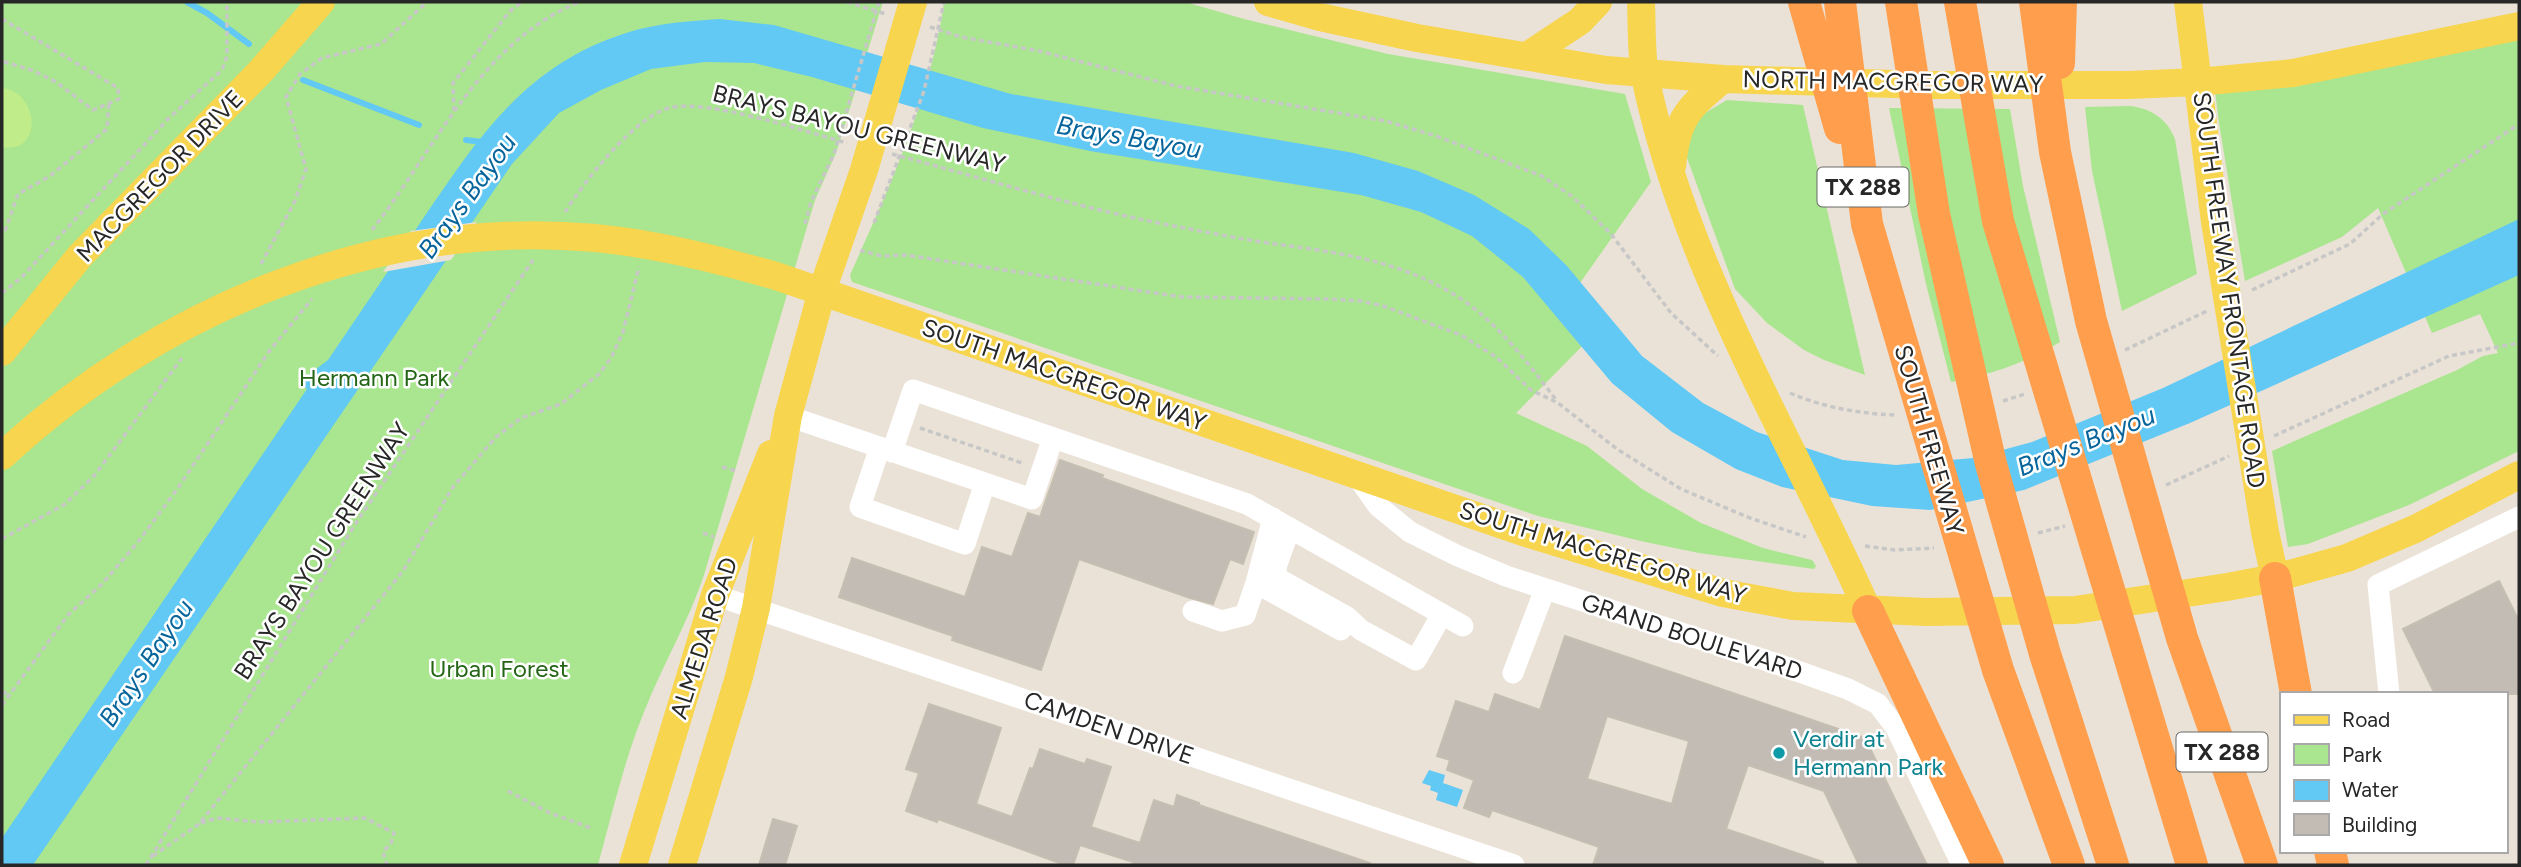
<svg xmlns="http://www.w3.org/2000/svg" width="2521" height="867" viewBox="0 0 2521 867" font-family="Figtree,sans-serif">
	<rect width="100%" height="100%" fill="#ebe2d7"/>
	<path fill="#aae58f" d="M2,2H883L836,153L815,200L704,575C688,623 662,666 644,712C624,761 612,814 598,865H2Z
		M944,2H1185L1244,19L1388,54L1625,94L1651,182L1573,293L1598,330L1516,413L1587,446L1642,489L1701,523L1763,548L1812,560L1816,566L1814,569L1699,553L1645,542L1538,516L852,282L850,275C889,188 931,97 944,2Z
		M2519,35V451L2409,505L2308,544L2288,547L2272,451L2457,370L2483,356L2498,353L2480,314L2432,333L2378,208L2342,237L2245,281L2219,123L2215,91Z
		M1727,100L1803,105L1865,375L1824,360L1804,350L1767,323L1735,289L1686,155L1693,127L1705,113Z
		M2131,106C2152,109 2167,119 2175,139L2197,274L2122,311L2092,171L2085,107Z
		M1889,108L2010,109L2023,186L2060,342C2025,363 1990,375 1951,382L1926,284Z"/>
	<path fill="#c0ed8a" d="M2,88C39,92 44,154 2,147Z"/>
	<path fill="#62c9f4" d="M720,19L774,25L1011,94L1354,153L1418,171L1474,195L1529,229L1567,266L1642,356L1703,403L1757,432L1843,460L1896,465L1973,458L2032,442L2163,388L2519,219V275L2190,423L2024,490L1930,510L1872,506L1782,487L1736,469L1672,432L1612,383L1523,277L1472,236L1421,212L1361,195L1090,151L983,128L812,77L754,63L705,62L651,69L601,90L559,113L512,164L33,865H2V838L307,389L299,382L328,360C359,314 390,269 420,223C477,140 523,66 626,33C657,23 689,21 720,19Z
		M1429,770L1445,775L1443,783L1463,790L1457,807L1436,800L1438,793L1430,790L1431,786L1422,783Z"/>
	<path fill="#ebe2d7" d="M477,222L451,260L383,272L411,231Z"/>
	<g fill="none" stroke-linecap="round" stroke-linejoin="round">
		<path stroke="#62c9f4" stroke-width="6" d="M187,2L207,13L249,44
			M303,80L419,125
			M466,140L482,142"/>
	</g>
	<path fill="#c2bcb4" stroke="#c5bfb1" stroke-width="2" fill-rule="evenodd" d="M1060,460L1103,475L1102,478L1254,532L1243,564L1230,559L1213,604L1190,598L1079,559L1041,670L952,640L953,636L839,597L852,558L965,597L982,547L1012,557L1028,513L1040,517Z
		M2499,581L2519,621V694H2435L2403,629Z
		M1565,636L1865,738L1927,865H1859L1824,791L1748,765L1726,829L1823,862V865H1593L1599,847L1492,810L1489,817L1464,808L1474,780L1447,770L1450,760L1437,756L1456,701L1489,712L1495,694L1540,710ZM1607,716L1689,741L1672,804L1587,779Z
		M929,704L1001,728L976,804L1012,817L1030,768L1033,769L1040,749L1085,764L1087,759L1111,767L1091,827L1140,843L1154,800L1174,807L1177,795L1199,803V805L1370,863L1369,865H1132L1133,862L1080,845L1073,865H1065L938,819L937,822L906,811L919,773L906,769Z
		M773,819L797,826L785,865H759Z"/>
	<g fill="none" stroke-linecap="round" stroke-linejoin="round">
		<path stroke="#c7c7c7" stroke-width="3.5" stroke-dasharray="5 3.5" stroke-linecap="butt" d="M847,2L886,14
			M2,19L118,88L119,99L93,110L56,82L34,71L2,61
			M930,27L961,37L1039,51L1176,86L1386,121L1436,136L1542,176L1573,197L1611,234L1671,313L1718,356
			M454,111L453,83L510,11L522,2
			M892,154C985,179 1079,208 1174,226C1205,232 1236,238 1268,243C1333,252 1397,259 1455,295C1497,321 1527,362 1557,401
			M565,212C585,181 633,118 669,108C707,98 806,132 847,143
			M874,223L924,91L944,2
			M805,224L811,202L834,154L879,2
			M372,230C435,150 479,43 579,2
			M5,231L18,194L50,176L107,129L109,103
			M863,249L862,251L882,256L905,255L1182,297L1330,299L1361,301L1383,306L1461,335L1496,357L1531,390L1558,403L1617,449L1681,489L1750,518L1806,537
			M261,264L295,201L306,169L286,97L300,74L322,58L381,44L427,2
			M2252,290L2350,244L2383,214L2519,124
			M2,293L21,278L169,118L222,70L227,56V2
			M2125,350L2207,311
			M1790,393C1822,407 1861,414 1895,415
			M2003,401L2025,394
			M920,428L1022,463
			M2274,436L2449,356L2519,343
			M722,467L737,471
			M2166,485L2229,456
			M703,533L714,537
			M2038,533L2065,526
			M2,539L65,504L94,476L182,358
			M1865,546L1895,550L1934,548
			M2,692L10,694
			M2,705L68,615L102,584L138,542L178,488L270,350L312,299
			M508,791L550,813L591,828
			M201,823L217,818L259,822L365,818L394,833L391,843L383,852L387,865
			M153,856L199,824L403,571L453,487L496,437L521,418L561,404L599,374L611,358L623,332L639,267
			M146,865L354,526L533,260"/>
		<path stroke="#fff" stroke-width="21" d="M788,416L1032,499L1053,438
			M880,447L860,507L965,544L985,483
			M892,452L913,390L1247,504L1463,626
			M1356,475L1378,506L1410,532L1456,555L1506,576L1777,664L1848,689L1878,704L1896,728L1962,865
			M1273,518L1256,583L1341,630
			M1290,528L1276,567L1277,578L1347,617L1361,630L1416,660L1442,614
			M715,595L1514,865
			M1193,611L1222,621L1245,615L1256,583
			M1513,673L1545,589
			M2389,694L2378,585L2519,517"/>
		<path stroke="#f7d54f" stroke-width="28" d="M1268,2L1320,17L1417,38L1606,70L1723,79L1928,85H2129L2198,82L2293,73L2519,26
			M1641,2C1642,26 1641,52 1645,76C1684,267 1790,435 1868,611
			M2188,2L2215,222L2265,532L2275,578
			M1527,56L1580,21L1598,2
			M1672,166C1677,118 1687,109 1723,79
			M2,352L80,256L260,72L321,2
			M2,456C159,310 378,218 595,238C657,244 716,259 776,276L1523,532L1723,593L1793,606L1926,612L2075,610L2227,587L2275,578L2347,558L2415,529L2519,475
			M633,865L715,595L771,454
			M682,865L739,677L756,608L788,416L822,291L864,170L913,2"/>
		<path stroke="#ff9f4d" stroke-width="32" d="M1804,2L1840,128
			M1840,2L1867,224L1998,670L2069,865
			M1901,2L1934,214L1991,464L2045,654L2113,865
			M1960,2L1998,221L2192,865
			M2035,2L2055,152L2091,321L2182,638L2262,865
			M2059,63L2061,2
			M2275,578L2296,694
			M1868,611L1988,865
			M2330,851L2333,865"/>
	</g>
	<circle fill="#0f9aa8" stroke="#fff" stroke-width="2.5" cx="1779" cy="753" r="7"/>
	<g text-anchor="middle" stroke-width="5" stroke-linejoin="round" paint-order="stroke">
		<g fill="#fff" stroke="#686868" stroke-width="2">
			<rect x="1817.5" y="167.5" width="91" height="39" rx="5"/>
			<rect x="2176.5" y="732.5" width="91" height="39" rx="5"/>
		</g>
		<g font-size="23" font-weight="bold" fill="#272727">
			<text x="1863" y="195">TX 288</text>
			<text x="2222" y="760">TX 288</text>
		</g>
		<g font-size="24" fill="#272727" stroke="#fff">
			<text transform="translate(1893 82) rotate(1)" y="8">NORTH MACGREGOR WAY</text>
			<text transform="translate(859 129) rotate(14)" y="8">BRAYS BAYOU GREENWAY</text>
			<text transform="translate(160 176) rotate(-46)" y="8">MACGREGOR DRIVE</text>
			<text transform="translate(2229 290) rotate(82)" y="8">SOUTH FREEWAY FRONTAGE ROAD</text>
			<text transform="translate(1064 375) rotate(19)" y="8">SOUTH MACGREGOR WAY</text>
			<text transform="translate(1929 440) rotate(74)" y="8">SOUTH FREEWAY</text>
			<text transform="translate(322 551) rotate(-57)" y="8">BRAYS BAYOU GREENWAY</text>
			<text transform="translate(1603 553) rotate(17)" y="8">SOUTH MACGREGOR WAY</text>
			<text transform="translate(1692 637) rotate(18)" y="8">GRAND BOULEVARD</text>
			<text transform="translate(704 638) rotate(-72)" y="8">ALMEDA ROAD</text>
			<text transform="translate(1109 728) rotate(19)" y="8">CAMDEN DRIVE</text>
		</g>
		<g font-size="24" fill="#236515" stroke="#fff">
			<text x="374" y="386">Hermann Park</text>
			<text x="499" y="677">Urban Forest</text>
		</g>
		<g font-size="24" fill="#0d838f" stroke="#fff" text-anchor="start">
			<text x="1793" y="747">Verdir at<tspan x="1793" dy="28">Hermann Park</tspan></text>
		</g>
		<g font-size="26" font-style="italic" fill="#06649b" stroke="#fff">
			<text transform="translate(1129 137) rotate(10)" y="9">Brays Bayou</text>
			<text transform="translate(467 196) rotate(-54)" y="9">Brays Bayou</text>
			<text transform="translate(2086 441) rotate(-22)" y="9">Brays Bayou</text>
			<text transform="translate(146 663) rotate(-56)" y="9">Brays Bayou</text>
		</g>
	</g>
	<rect width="2521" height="867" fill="none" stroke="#272727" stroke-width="7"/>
	<rect x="2280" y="692" width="228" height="161" fill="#ffffff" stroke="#a9a9a9" stroke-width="2"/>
	<rect x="2294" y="715" width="35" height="10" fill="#f7d54f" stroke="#a9a9a9" stroke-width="2"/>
	<text x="2342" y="727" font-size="21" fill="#272727">Road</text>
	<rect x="2294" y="744" width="35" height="21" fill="#aae58f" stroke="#a9a9a9" stroke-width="2"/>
	<text x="2342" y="762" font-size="21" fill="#272727">Park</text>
	<rect x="2294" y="780" width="35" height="21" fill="#62c9f4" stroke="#a9a9a9" stroke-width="2"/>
	<text x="2342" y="797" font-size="21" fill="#272727">Water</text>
	<rect x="2294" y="814" width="35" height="21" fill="#c2bcb4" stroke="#a9a9a9" stroke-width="2"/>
	<text x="2342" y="832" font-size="21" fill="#272727">Building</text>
</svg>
